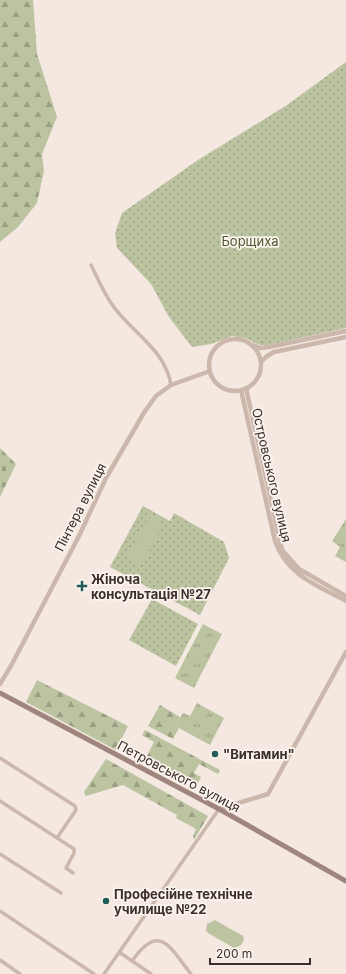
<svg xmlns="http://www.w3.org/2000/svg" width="346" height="974" viewBox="0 0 346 974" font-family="Inter,sans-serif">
	<defs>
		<pattern id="grass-tufts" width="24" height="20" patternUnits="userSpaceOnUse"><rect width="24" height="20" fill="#bcc3a1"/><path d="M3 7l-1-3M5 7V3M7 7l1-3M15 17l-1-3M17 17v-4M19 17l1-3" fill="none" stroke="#9a9f83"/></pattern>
		<pattern id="forest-firs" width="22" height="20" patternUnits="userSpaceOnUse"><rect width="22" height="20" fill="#bcc3a1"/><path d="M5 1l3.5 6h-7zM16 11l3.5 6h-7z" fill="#9a9f83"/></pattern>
		<pattern id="cemetery-stones" width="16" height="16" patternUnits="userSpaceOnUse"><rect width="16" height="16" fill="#bcc3a1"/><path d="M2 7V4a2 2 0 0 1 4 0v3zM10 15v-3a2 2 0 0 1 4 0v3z" fill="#9a9f83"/></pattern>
		<pattern id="park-dots" width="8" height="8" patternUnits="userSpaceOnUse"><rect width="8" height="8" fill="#bcc3a1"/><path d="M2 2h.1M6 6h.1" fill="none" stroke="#9a9f83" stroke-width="1.8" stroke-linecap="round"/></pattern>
	</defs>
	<rect width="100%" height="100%" fill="#f4e8e1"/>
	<path fill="url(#grass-tufts)" d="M346,519V562L335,556L340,547L332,541Z
		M203,624L222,634L194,688L175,678Z
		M197,703L224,718L210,745L175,726L183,713L190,716Z"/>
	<path fill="url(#forest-firs)" d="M0,0H33L37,54L57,117L42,154L44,171L37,203L18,227L0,242Z
		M37,680L128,726L116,750L26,702Z
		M160,705L180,717L175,726L179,728L173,739L148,726Z
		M145,730L220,770L218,774L199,764L194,773L201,777L197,785L146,758L154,742L142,735Z
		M106,759L208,816L194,840L193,836L196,829L176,818L177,815L123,785L86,796L84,792Z"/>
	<path fill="url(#cemetery-stones)" d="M0,448L16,464L0,497Z"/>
	<path fill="url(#park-dots)" d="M346,62V328L268,345H260L245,338L232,336L211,344L192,347L169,317L151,284L117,248L115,233L122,213L198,160L287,105Z
		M143,506L170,521L174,513L224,542L229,558L200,615L110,567Z
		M152,599L198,624L176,666L129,640Z"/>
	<path fill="#bcc3a1" d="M152,516H158L161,519L162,527L143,562L139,565H134L129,559V554L148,519Z
		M215,920L243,936L244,940L241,945L234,948L208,933L206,930L207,924Z"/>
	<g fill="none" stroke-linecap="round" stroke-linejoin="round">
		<path stroke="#ccb7ac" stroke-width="3.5" d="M91,265C97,277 103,291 111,303C130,332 165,348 171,385
			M0,758L75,806L76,810L57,838
			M0,801L74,849V853L66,868L73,873
			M0,854L61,893
			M0,911L94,974
			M119,952L151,974
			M0,960L20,974
			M132,961C160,921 170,948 191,974
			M104,974L219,809"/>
		<path stroke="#ccb7ac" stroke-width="4.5" d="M209 365a26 26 0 1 1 52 0a26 26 0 1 1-52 0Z
			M253,345L260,348L269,347L346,331
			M261,362L267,356L274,352L346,337
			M246,388L282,550L299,569L346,596
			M241,390L275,541C287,575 316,585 346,601
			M0,684L12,664L79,536L106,478L145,411L156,396L171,385L210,371
			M219,809L268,794L346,652"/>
		<path stroke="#a0857e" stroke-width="5" d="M0,693L219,809L346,881"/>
	</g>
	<g fill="#205d58" stroke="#fbf3ee" stroke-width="1.5">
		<path d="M80 580h4v4h4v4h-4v4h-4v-4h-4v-4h4z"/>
		<circle cx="215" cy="754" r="4"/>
		<circle cx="106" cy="901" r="4"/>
	</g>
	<g text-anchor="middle" stroke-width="3.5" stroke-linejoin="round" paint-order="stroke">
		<g font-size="13" fill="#50592f" stroke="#fbf3ee">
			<text x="250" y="246">Борщиха</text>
		</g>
		<g font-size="13" fill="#3b2e2b" stroke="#fbf3ee">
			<text transform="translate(272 475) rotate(77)" y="5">Островського вулиця</text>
			<text transform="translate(80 507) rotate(-63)" y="5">Пінтера вулиця</text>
			<text transform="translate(179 776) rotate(28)" y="5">Петровського вулиця</text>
		</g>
		<g font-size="13" font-weight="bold" fill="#3b2e2b" stroke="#fbf3ee" text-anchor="start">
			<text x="91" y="584">Жіноча<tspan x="91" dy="15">консультація №27</tspan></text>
			<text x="223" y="759">"Витамин"</text>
			<text x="114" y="899">Професійне технічне<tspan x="114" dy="15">училище №22</tspan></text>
		</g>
	</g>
	<path d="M210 958v6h100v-6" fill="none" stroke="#3b2e2b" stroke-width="2"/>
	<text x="216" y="958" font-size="12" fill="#3b2e2b" stroke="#fbf3ee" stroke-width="3" paint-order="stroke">200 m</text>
</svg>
